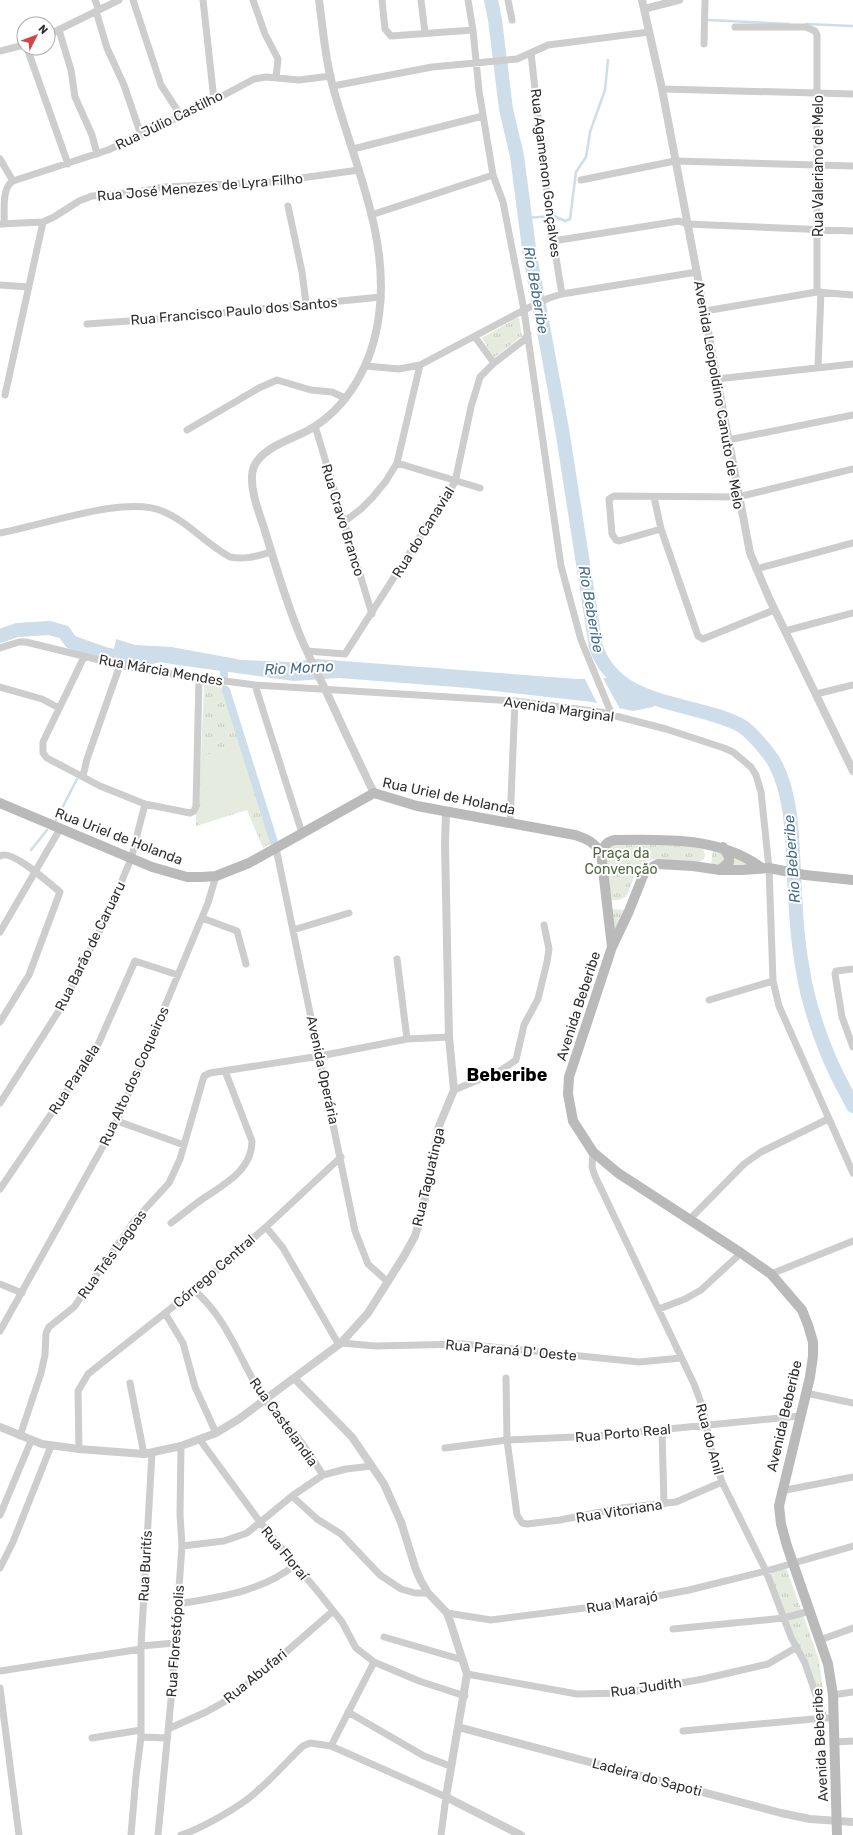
<svg xmlns="http://www.w3.org/2000/svg" width="853" height="1835" viewBox="0 0 853 1835" font-family="Rubik,sans-serif">
	<defs>
		<pattern id="park-tufts" width="24" height="20" patternUnits="userSpaceOnUse"><rect width="24" height="20" fill="#e5ebdf"/><path d="M3 7l-1-3M5 7V3M7 7l1-3M15 17l-1-3M17 17v-4M19 17l1-3" fill="none" stroke="#c5cac0"/></pattern>
	</defs>
	<rect width="100%" height="100%" fill="#fff"/>
	<path fill="url(#park-tufts)" d="M517,318H519L522,336L495,357L493,356L482,338Z
		M226,683L229,697L275,841L263,848L247,810L196,826V811L199,806L204,685Z
		M617,844L683,845L703,849L705,854L704,859L699,862L655,859C634,862 634,882 626,897L619,900H611L605,855L610,847Z
		M713,848L751,866L711,865Z
		M612,909L624,910L615,932Z
		M785,1569L787,1570L819,1660L823,1690L824,1713L810,1665L793,1633L770,1572Z"/>
	<path fill="#e5ebdf" d="M240,746L257,804L204,819L205,755Z"/>
	<path fill="#cddde9" d="M116,639L135,645L171,647L242,660L290,662L317,659L577,679L608,678L622,690L655,704L653,707L633,711L592,702L468,688L339,678L294,681L171,664L113,654Z"/>
	<path fill="#fff" d="M596,676L603,678L620,709L598,705L584,677Z"/>
	<g fill="none" stroke-linecap="round" stroke-linejoin="round">
		<path stroke="#cddde9" stroke-width="2.5" d="M709,20L789,24
			M806,24L853,26
			M525,218L554,216L565,221L570,219L576,172L586,157L590,132L605,90L608,60
			M56,820L77,779
			M31,850L47,830"/>
		<path stroke="#cddde9" stroke-width="8" d="M224,661V678
			M226,690L274,842"/>
		<path stroke="#cddde9" stroke-width="14" d="M491,0L495,20L506,109L517,156L530,256L562,429L596,647C617,708 691,700 740,725C751,731 766,750 773,760C795,797 792,852 795,893C796,919 798,945 803,971C808,1004 823,1047 838,1077C843,1087 848,1096 853,1106
			M0,636L17,630L49,628L64,632L71,642L105,654L115,656L122,655L130,658L140,660L160,655"/>
		<path stroke="#cdcdcd" stroke-width="7" d="M95,0L99,10
			M133,0L161,85L181,116
			M203,0L214,100
			M253,0L265,34L278,59L276,78
			M382,0L385,29L391,36L473,30
			M421,0L425,33
			M468,0L473,30L479,91L493,175L503,202L524,310L561,566L581,640L612,715
			M508,0L512,20
			M96,11L107,48L124,85L141,135
			M735,27H806L815,31L817,35V292
			M59,30L71,70L75,97L92,135L97,154
			M48,35L119,0
			M704,44L705,0
			M27,48L68,164
			M0,51L24,45
			M531,53C540,134 548,214 562,294
			M333,86L432,67L517,59L548,45L649,32
			M662,89L853,94
			M353,149L483,116
			M0,159L13,181
			M581,180L675,161L853,166
			M288,206L302,272L306,303
			M371,215L493,175
			M0,224L43,222L54,217L79,201L92,196L138,192L164,187L272,182L359,170
			M4,224C5,212 1,188 13,181L108,150L211,102L254,79L266,77L299,80L331,76
			M553,241L679,221L687,224L853,231
			M0,285L29,287
			M705,311L817,292L853,295
			M87,324L170,318L381,297
			M475,337L494,363
			M366,366L399,369L420,365L524,310L549,298L562,294L697,272
			M818,367L821,292
			M717,379L853,364
			M5,395L43,222
			M315,426L372,614
			M187,430L259,388L277,380L311,390L332,392L345,398
			M728,440L853,415
			M397,463L480,488
			M654,497L661,529L698,636L703,639L774,610
			M344,522L361,509L372,498L386,481L397,463L420,365
			M661,529L619,541L616,540L612,534L609,499L614,496L738,497L853,469
			M0,533C41,526 125,495 162,511C187,521 206,544 230,557C245,560 257,556 271,552
			M756,569L853,543
			M785,631L853,613
			M0,648L19,642H26L120,665L172,674L255,685L515,701L600,712L666,729L724,748L733,752L751,767L756,775L761,792L769,868L773,981L779,1006L853,1173
			M307,651L345,654L455,482L471,407L480,377L494,363L524,340L528,334
			M84,657L43,742V753L47,758L100,786L145,804L190,813L194,811L196,806L199,678
			M255,685L302,833
			M0,687L42,699L59,708
			M816,694L853,685
			M83,776L87,759L120,665
			M510,824L515,701
			M276,848L355,1231L368,1264L388,1282
			M0,856C11,848 50,884 60,892L29,975L0,1022
			M202,918L237,931L246,964
			M293,930L349,913
			M0,932L60,829
			M397,959L407,1039
			M853,969L836,971L835,974L842,1017L853,1047
			M709,1000L773,981
			M454,1090L500,1071L516,1060L524,1025L538,999L547,962L549,949L544,925
			M0,1103L62,1006L107,916L131,859L145,804
			M117,1121L184,1145
			M593,1152L592,1167L595,1176L694,1384L703,1408L710,1445L722,1482L766,1571L791,1637L805,1663L824,1718H833
			M0,1189L81,1070L93,1056L135,961L178,975
			M689,1220L744,1164L761,1152L828,1119
			M171,1223C182,1215 192,1206 204,1198C225,1184 252,1170 252,1141L225,1071
			M266,1227L283,1248L339,1345
			M771,1274L853,1241
			M0,1284L22,1293
			M194,1290C228,1319 240,1361 263,1397C273,1412 287,1425 299,1439C308,1451 315,1463 323,1475
			M659,1309L685,1299L701,1290L741,1253
			M165,1313L183,1343L195,1387L216,1433
			M0,1331L117,1121L208,903L216,876
			M341,1343L376,1346L463,1344L639,1362L681,1358
			M506,1378L507,1440L517,1515L522,1523L527,1524L560,1520L621,1508L676,1502L722,1482
			M130,1383L144,1454
			M806,1393L853,1403
			M662,1430L664,1504
			M20,1436L41,1373L45,1355L46,1333L49,1327L74,1307L135,1220L169,1183L180,1159L204,1076L210,1073L320,1056L407,1039L449,1037
			M200,1440L260,1522L319,1593L342,1622L356,1648L374,1662L419,1681L465,1696
			M445,1448L507,1440L597,1436L800,1416
			M79,1449L78,1391L88,1374L194,1290L266,1227L341,1157
			M152,1453L141,1646L175,1643
			M781,1491L853,1477
			M292,1496L317,1519L341,1534L380,1575L401,1589L415,1593H428
			M0,1515L31,1441
			M182,1546L224,1541L247,1533L292,1496L323,1475L346,1469L372,1466
			M0,1568L13,1542L51,1446
			M178,1604C219,1597 261,1592 295,1565
			M447,1613L491,1620L616,1604L689,1590L766,1571L853,1546
			M673,1629L784,1618L810,1611
			M384,1637L463,1660
			M820,1640L853,1628
			M0,1671L141,1649
			M467,1674L577,1694L626,1693L703,1679L768,1664L797,1647
			M0,1688L19,1835
			M833,1695L853,1692
			M348,1712L424,1756L450,1766
			M168,1729L206,1712L226,1701L263,1672L333,1611
			M683,1731L824,1718
			M141,1737L167,1738
			M92,1738L141,1730
			M835,1742L853,1741
			M331,1746L374,1662
			M131,1835L136,1776L141,1737V1646
			M158,1835L171,1700L182,1546L180,1514L181,1446
			M181,1835C201,1829 241,1806 256,1792C273,1778 287,1761 303,1746L310,1743L331,1746L446,1797L441,1835"/>
		<path stroke="#cdcdcd" stroke-width="8" d="M319,0C323,29 325,59 333,87C353,161 390,237 379,315C373,362 349,408 307,431C291,439 269,446 258,460C254,465 252,470 252,476C251,493 259,512 264,528C275,563 285,599 299,633C307,653 317,673 327,693C342,726 358,760 374,793
			M642,0L662,89L750,553L769,598L853,771
			M644,9L679,0
			M294,1378L352,1437L384,1484L401,1522L416,1570L421,1581L428,1593L447,1613L451,1624L467,1674L446,1797L521,1835
			M0,1427L42,1444L79,1449L144,1454L181,1446L216,1433L239,1419L341,1343L368,1313L404,1256L415,1236L422,1213L439,1126L454,1090L449,1037L448,991L445,845L446,811
			M458,1727L781,1813L810,1819L853,1822"/>
		<path stroke="#bababa" stroke-width="10" d="M0,803L152,867L187,877H202L216,876L249,863L374,793L417,806L575,835C587,839 594,842 601,853L612,947
			M601,853C604,846 607,841 615,840C665,839 720,837 762,868
			M720,870L729,862V857L723,847
			M837,1835L833,1695L828,1664L787,1546L781,1524L779,1506L810,1377L813,1356V1342L808,1325L802,1310L771,1274L741,1253L618,1173L593,1152L573,1121L568,1094L569,1077L612,947L629,911L645,871L658,864L693,866L720,870H742L769,868L805,875L853,880"/>
	</g>
	<g text-anchor="middle" stroke-width="4" stroke-linejoin="round" paint-order="stroke">
		<g font-size="14" fill="#303030" stroke="#fff">
			<text transform="translate(169 120) rotate(-26)" y="5">Rua Júlio Castilho</text>
			<text transform="translate(818 166) rotate(-90)" y="5">Rua Valeriano de Melo</text>
			<text transform="translate(546 173) rotate(83)" y="5">Rua Agamenon Gonçalves</text>
			<text transform="translate(200 187) rotate(-5)" y="5">Rua José Menezes de Lyra Filho</text>
			<text transform="translate(234 311) rotate(-5)" y="5">Rua Francisco Paulo dos Santos</text>
			<text transform="translate(719 395) rotate(80)" y="5">Avenida Leopoldino Canuto de Melo</text>
			<text transform="translate(343 520) rotate(73)" y="5">Rua Cravo Branco</text>
			<text transform="translate(423 532) rotate(-58)" y="5">Rua do Canavial</text>
			<text transform="translate(161 670) rotate(10)" y="5">Rua Márcia Mendes</text>
			<text transform="translate(559 709) rotate(8)" y="5">Avenida Marginal</text>
			<text transform="translate(449 796) rotate(12)" y="5">Rua Uriel de Holanda</text>
			<text transform="translate(119 836) rotate(21)" y="5">Rua Uriel de Holanda</text>
			<text transform="translate(90 946) rotate(-64)" y="5">Rua Barão de Caruaru</text>
			<text transform="translate(578 1006) rotate(-72)" y="5">Avenida Beberibe</text>
			<text transform="translate(323 1070) rotate(78)" y="5">Avenida Operária</text>
			<text transform="translate(134 1076) rotate(-66)" y="5">Rua Alto dos Coqueiros</text>
			<text transform="translate(74 1079) rotate(-57)" y="5">Rua Paralela</text>
			<text transform="translate(428 1177) rotate(-77)" y="5">Rua Taguatinga</text>
			<text transform="translate(112 1254) rotate(-54)" y="5">Rua Três Lagoas</text>
			<text transform="translate(214 1271) rotate(-41)" y="5">Córrego Central</text>
			<text transform="translate(511 1350) rotate(5)" y="5">Rua Paraná D' Oeste</text>
			<text transform="translate(784 1416) rotate(-77)" y="5">Avenida Beberibe</text>
			<text transform="translate(284 1422) rotate(54)" y="5">Rua Castelandia</text>
			<text transform="translate(623 1433) rotate(-5)" y="5">Rua Porto Real</text>
			<text transform="translate(710 1439) rotate(75)" y="5">Rua do Anil</text>
			<text transform="translate(619 1511) rotate(-9)" y="5">Rua Vitoriana</text>
			<text transform="translate(285 1553) rotate(50)" y="5">Rua Floraí</text>
			<text transform="translate(145 1566) rotate(-87)" y="5">Rua Buritís</text>
			<text transform="translate(622 1602) rotate(-10)" y="5">Rua Marajó</text>
			<text transform="translate(175 1641) rotate(-86)" y="5">Rua Florestópolis</text>
			<text transform="translate(255 1676) rotate(-39)" y="5">Rua Abufari</text>
			<text transform="translate(646 1687) rotate(-8)" y="5">Rua Judith</text>
			<text transform="translate(820 1745) rotate(-93)" y="5">Avenida Beberibe</text>
			<text transform="translate(647 1777) rotate(15)" y="5">Ladeira do Sapoti</text>
		</g>
		<g font-size="14" fill="#526841" stroke="#fff">
			<text x="621" y="858">Praça da<tspan x="621" dy="16">Convenção</tspan></text>
		</g>
		<g font-size="15" font-style="italic" fill="#456d8b" stroke="#fff">
			<text transform="translate(536 290) rotate(80)" y="5">Rio Beberibe</text>
			<text transform="translate(591 609) rotate(80)" y="5">Rio Beberibe</text>
			<text transform="translate(299 668) rotate(-3)" y="5">Rio Morno</text>
			<text transform="translate(792 859) rotate(-94)" y="5">Rio Beberibe</text>
		</g>
		<g font-size="18" font-weight="bold" fill="#000" stroke="#fff">
			<text x="507" y="1081">Beberibe</text>
		</g>
	</g>
	<g transform="translate(36 36) rotate(48)"><circle r="19" fill="#ffffff" stroke="#acacac"/>
	<path d="M0-3L7 15L0 10L-7 15Z" fill="#d54449"/>
	<text y="-6" font-size="11" font-weight="bold" text-anchor="middle" fill="#303030">N</text>
	</g>
</svg>
